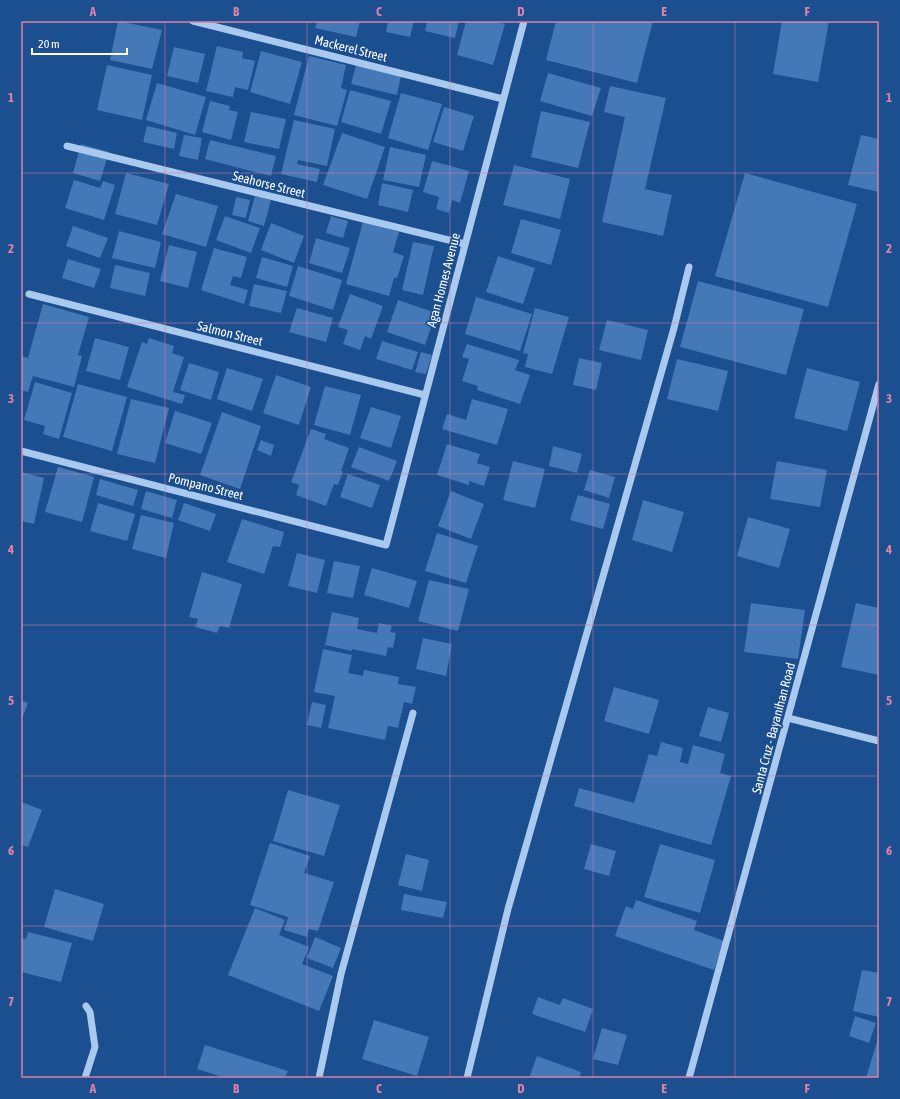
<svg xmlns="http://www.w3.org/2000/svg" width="900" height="1099" viewBox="0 0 900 1099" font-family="'Asap Condensed',sans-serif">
	<rect width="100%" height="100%" fill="#1b4f8f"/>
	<path fill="#4478b7" d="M118,21L162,30L152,69L110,60Z
		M317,21H360L356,37L315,28Z
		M388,21H414L410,37L386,32Z
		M427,21H459L455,38L425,31Z
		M466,21H493L505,24L493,65L457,55Z
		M556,21H653L637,83L546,60Z
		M782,21H829L818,82L773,74Z
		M217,46L243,52L242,58L255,61L248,90L235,87L233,97L206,91Z
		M174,47L205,54L198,83L167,76Z
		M261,51L302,62L290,104L250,92Z
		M309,56L346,65L341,88L347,90L337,126L294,115Z
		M107,65L152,75L142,120L97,110Z
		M356,65L401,76L397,95L351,84Z
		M548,73L601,88L592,116L540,101Z
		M157,83L206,97L195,135L146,120Z
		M610,86L666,98L645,189L672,195L663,236L602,222L625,117L604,112Z
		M350,90L391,101L381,134L341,122Z
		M401,93L442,104L428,150L388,138Z
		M210,101L230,106L229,110L238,112L231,140L202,132Z
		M444,107L474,116L463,151L433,142Z
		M541,111L590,122L578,168L531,157Z
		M251,112L286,119L279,149L244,142Z
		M294,120L335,129L327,166L298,160L297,164L320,169L317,182L281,174Z
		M147,126L177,133L174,149L143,142Z
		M342,133L385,147L367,199L323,185Z
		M184,135L202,138L198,160L179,156Z
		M861,135L879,139V192L848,185Z
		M210,140L276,156L271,176L205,159Z
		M81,144L109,152L100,181L73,173Z
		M390,147L426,155L419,187L383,180Z
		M432,161L469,171L460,203L452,200L449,213L436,209L439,197L423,192Z
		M514,165L570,179L560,219L503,205Z
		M126,173L169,184L157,225L115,214Z
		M745,173L857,204L828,307L715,276Z
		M74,180L100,188L103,181L115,185L104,220L65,208Z
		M382,183L413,190L408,212L378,205Z
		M176,194L218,206L206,247L162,234Z
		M255,196L271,200L264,226L248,221Z
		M236,197L250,200L246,218L232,215Z
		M225,216L260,228L251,253L216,240Z
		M331,216L348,221L343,238L326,233Z
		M521,219L561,230L551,265L511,253Z
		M363,222L399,232L393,252L404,256L397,278H394L389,296L346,284Z
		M271,223L304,236L294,263L261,250Z
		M73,226L108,238L100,258L66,246Z
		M119,231L161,242L155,268L112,258Z
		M316,238L350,248L342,273L309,263Z
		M413,242L434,246L423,295L402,290Z
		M169,245L197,252L188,288L160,281Z
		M214,248L247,257L241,278L233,276L230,285L248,290L244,304L201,290Z
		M498,256L535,268L523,304L486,292Z
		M262,257L293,266L287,287L256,278Z
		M68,259L101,269L94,288L62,278Z
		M115,265L150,273L145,296L110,288Z
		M298,266L342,280L333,310L289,296Z
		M698,281L804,309L786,375L680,347Z
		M254,284L287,291L281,313L249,306Z
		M350,294L383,306L371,339L365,336L360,350L343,344L348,330L338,327Z
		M476,297L532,314L520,351L465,334Z
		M398,300L436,313L425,345L387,332Z
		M43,304L89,317L78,355L82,356L74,387L33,376L28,392L21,390V356L28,358Z
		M297,308L333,318L326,342L289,332Z
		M535,308L569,317L552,374L525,367L528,354L523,353Z
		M607,320L648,330L641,360L599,350Z
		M95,338L129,347L120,380L86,371Z
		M149,338L174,346L172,353L184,357L173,392L185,395L182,404L127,387L142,342L147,344Z
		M382,341L418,352L412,370L376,359Z
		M467,344L519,360L515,370L530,375L520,404L477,390L478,386L462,381L469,359L462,357Z
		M421,352L432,355L426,374L415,372Z
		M579,358L602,363L596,390L573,385Z
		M677,359L728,371L718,411L667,399Z
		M189,363L219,372L211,400L180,390Z
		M227,368L263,379L252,411L217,399Z
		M807,368L860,382L847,431L794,418Z
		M276,375L311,387L299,425L263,413Z
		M35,382L72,393L59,439L43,434L45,426L24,420Z
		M78,384L127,397L112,451L63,437Z
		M325,386L361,395L350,435L314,425Z
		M131,399L169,408L155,463L117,454Z
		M472,399L508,409L497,445L442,429L447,414L466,420Z
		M371,407L401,416L391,448L360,438Z
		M175,411L212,423L201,454L165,443Z
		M222,412L261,426L240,489L200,475Z
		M311,429L326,434L324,439L349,448L341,471H343L338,485L334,484L326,506L296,495L299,485L291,482Z
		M261,440L274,445L271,456L257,450Z
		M447,444L480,454L477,463L490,467L484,486L469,481V485L437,475Z
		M553,446L582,454L577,473L549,466Z
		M359,447L397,461L389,481L351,467Z
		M513,461L545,469L535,508L503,500Z
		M777,461L827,470L820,507L770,499Z
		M58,467L94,477L82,522L45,512Z
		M590,470L615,477L609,498L584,490Z
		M21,472L44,478L34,524L21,521Z
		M348,474L380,485L372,508L340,497Z
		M100,479L138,490L133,506L96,495Z
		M146,491L177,500L172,518L141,509Z
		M451,491L484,504L471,539L438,526Z
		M578,495L610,504L603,529L570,520Z
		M643,500L684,512L672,552L632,540Z
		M98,503L135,514L127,541L90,531Z
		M184,503L216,514L210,531L178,520Z
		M141,515L174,523L166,558L132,549Z
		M748,517L790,529L779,568L737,556Z
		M242,519L284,532L280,547L273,546L264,574L227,562Z
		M437,533L478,546L466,583L425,571Z
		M297,553L325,560L317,593L288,586Z
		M334,561L360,566L353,598L327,593Z
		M372,568L417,581L409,608L364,595Z
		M202,572L242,584L229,628L220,626L217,633L195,627L198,619L189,617Z
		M429,580L469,589L458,631L418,621Z
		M751,603L805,610L798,659L744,652Z
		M856,603L879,608V675L841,667Z
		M332,612L359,618L357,629L377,633L379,623L392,626L390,632L396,633L393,648L388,647L386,656L352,649V651L325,645Z
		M423,638L452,644L446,676L416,669Z
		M323,649L352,655L348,673L363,676L364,670L399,677L398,684L416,687L412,704L404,702L398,728L388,726L385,740L328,728L335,696L314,692Z
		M614,687L659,700L649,734L604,721Z
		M21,700L28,703L21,722Z
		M312,702L326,705L321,728L307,725Z
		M708,707L729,713L721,742L699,736Z
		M661,742L683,748L680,762L688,764L693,745L725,754L720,773L731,776L711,845L574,806L579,788L634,803L649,754L657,756Z
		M288,790L340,805L324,856L273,841Z
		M21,802L42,810L28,847L21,845Z
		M270,843L310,856L304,873L334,882L318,931L309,929L307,937L284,930L288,917L250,905Z
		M591,844L616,851L609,876L584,869Z
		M660,844L715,860L700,913L644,897Z
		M406,854L429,860L422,891L398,885Z
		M55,889L104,904L93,941L44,927Z
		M404,894L447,902L443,918L401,910Z
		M636,900L697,921L694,930L724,941L714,970L615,936L626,906L633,909Z
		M255,908L285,920L279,935L309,947L302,964L333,976L319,1011L228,975Z
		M28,932L72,943L61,982L21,972V938L26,939Z
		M315,937L341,948L333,968L307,958Z
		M862,970L879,973V1017L853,1011Z
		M538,997L560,1005L563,998L593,1009L585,1032L532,1014Z
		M855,1016L876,1023L869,1043L849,1036Z
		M374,1020L429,1037L417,1076L362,1059Z
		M602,1028L627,1035L618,1065L593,1059Z
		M879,1035V1078H866Z
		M205,1045L288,1071L285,1078H223V1077L197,1069Z
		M537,1056L581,1072L579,1078H529Z"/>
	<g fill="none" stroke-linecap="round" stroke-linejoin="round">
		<path stroke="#a9c9ee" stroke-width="7" d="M193,21L503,99
			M67,146L465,244
			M29,294L425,395
			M21,451L386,545L524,21
			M788,718L879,741
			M85,1078L95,1047L90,1012L86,1006
			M319,1078L341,974L413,713
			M467,1078L508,909L674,328L689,267
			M689,1078L879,384"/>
	</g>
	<path fill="none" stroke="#dd80a5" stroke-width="1" stroke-opacity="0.55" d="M165,21V1078M307,21V1078M450,21V1078M593,21V1078M735,21V1078M21,173H879M21,323H879M21,474H879M21,625H879M21,776H879M21,926H879"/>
	<g text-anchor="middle" stroke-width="3.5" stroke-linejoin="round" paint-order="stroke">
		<g font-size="13" fill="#fff" stroke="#1b4f8f">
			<text transform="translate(351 48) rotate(14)" y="5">Mackerel Street</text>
			<text transform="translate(269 184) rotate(14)" y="5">Seahorse Street</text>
			<text transform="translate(443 280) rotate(-75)" y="5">Agan Homes Avenue</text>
			<text transform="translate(230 333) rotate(14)" y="5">Salmon Street</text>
			<text transform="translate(206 486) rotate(14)" y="5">Pompano Street</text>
			<text transform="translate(773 728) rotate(-75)" y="5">Santa Cruz - Bayanihan Road</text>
		</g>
	</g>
	<rect width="900" height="1099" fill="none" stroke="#1b4f8f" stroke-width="44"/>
	<path d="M32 48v6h95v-6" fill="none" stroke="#ffffff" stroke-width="2"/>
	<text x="38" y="48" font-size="12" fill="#ffffff" stroke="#1b4f8f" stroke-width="3" paint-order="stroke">20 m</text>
	<rect x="22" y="22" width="856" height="1055" fill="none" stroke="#dd80a5" stroke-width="1.5"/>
	<g font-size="13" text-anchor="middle" font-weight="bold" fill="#dd80a5">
		<text x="93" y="16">A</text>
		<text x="236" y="16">B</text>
		<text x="379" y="16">C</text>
		<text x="521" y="16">D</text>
		<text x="664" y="16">E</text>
		<text x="807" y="16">F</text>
		<text x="11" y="102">1</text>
		<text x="889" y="102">1</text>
		<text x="11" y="253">2</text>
		<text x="889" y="253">2</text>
		<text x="11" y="403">3</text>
		<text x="889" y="403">3</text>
		<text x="11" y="554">4</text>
		<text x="889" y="554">4</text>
		<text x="11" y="705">5</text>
		<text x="889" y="705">5</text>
		<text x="11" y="855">6</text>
		<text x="889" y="855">6</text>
		<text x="11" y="1006">7</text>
		<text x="889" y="1006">7</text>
		<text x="93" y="1093">A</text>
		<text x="236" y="1093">B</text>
		<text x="379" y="1093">C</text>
		<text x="521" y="1093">D</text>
		<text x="664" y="1093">E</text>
		<text x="807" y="1093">F</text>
	</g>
</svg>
